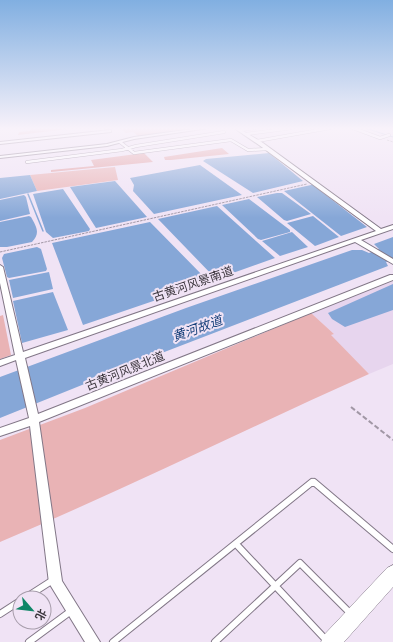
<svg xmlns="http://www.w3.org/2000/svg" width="393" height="642" viewBox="0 0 393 642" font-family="Manrope,'Noto Sans SC',sans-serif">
	<rect width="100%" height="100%" fill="#f0e3f5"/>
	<path fill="#e7d5ee" d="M393,281V364L369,374L330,335L334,334L311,313Z"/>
	<path fill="#e9b3b5" d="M120,128H196L138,136L133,132L126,133Z
		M115,167L118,180L37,191L30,175Z
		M311,313L334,334L331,335L369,374C246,429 125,489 0,542V440L85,408Z
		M3,315L11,355L0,359V316Z"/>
	<path fill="#e29fa2" d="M33,128H76L18,135L19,132L29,131Z
		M222,148L229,154L171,160H165L164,157Z
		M144,153L153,162L51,172V170L94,166L91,160Z"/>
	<path fill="#86a7d7" d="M269,153L303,181L253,193L203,161L206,159Z
		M200,165L242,195L154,214L133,191L134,185L130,178Z
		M30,175L37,191L0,199V178Z
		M115,181L147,217L96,228L70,187Z
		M311,185H313L367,227L341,236L284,191Z
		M63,189L90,229L89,231L53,238L46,232L33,194Z
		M277,193H282L311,214L287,221L284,220L257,197Z
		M24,195L26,197L30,214L0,221V200Z
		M249,199L290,230V232L261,240L258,239L222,205Z
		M217,206L275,258L216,279L158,219Z
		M29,216L31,217C36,226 41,233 32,242L7,247H0V222Z
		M313,216L339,237L315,246L287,223Z
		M150,222L209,282L83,325L52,243Z
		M292,232L308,247L280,256L262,241Z
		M393,237V260L386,262L388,266L154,356L0,418V377L186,308L352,250H362L369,253L379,249L374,244Z
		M37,247L41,249L47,269L46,271L9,278L7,277L2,258L4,254Z
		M49,272L53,289L13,298L9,280Z
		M393,284V310L345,327L332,319L328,313Z
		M53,292L68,330L22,343L13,301Z"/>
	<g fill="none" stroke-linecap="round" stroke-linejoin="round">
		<path stroke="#86a7d7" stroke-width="1" d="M365,128L393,137"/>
		<path stroke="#86a7d7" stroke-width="1.5" d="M28,194L43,231"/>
		<defs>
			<path id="service-far2" d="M353,128L380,138L389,135
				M239,130L255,128
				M246,134L292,128
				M257,141L330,128
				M120,142L134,153L231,140L248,150L268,149
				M27,162L122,150L136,146L224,132"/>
			<path id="service-far1" d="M311,483L313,482L315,483"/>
			<path id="service" d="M314,482L393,549
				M236,544L328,642
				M25,598L53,580
				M0,614L20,601
				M29,642L71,611
				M113,642L312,482
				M215,642L300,563L350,613"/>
			<path id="minor" d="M200,128H209L134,139L107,146L0,158V156L107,144L134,137Z
				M234,128H238L263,143L381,229L393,225V229L361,240L393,259V264L355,242L25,358L38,414L390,275H393V280L39,422L62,581L100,642H85L49,583L30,426L0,436V428L29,418L16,360L0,366V360L15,355L0,283V265L3,267L23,352L376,231L259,145Z
				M110,130H111V132L0,144V142Z"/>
			<path id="secondary" d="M393,565V587L344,642H321L324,635L387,568Z"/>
		</defs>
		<use href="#service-far2" stroke="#827787" stroke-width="3.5"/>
		<use href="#service-far1" stroke="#827787" stroke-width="6"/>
		<use href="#service" stroke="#827787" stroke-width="8"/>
		<use href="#minor" stroke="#827787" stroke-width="2"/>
		<use href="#secondary" stroke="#827787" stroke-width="1"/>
		<path stroke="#a197a5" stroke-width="1" stroke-dasharray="2.5 1" stroke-linecap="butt" d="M387,140L393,142
			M0,252L307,184"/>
		<path stroke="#a197a5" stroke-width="2" stroke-dasharray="5 2.5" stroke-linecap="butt" d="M351,407L393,440"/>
		<use href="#service-far2" stroke="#fff" stroke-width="2.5"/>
		<use href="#service-far1" stroke="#fff" stroke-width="5"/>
		<use href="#service" stroke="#fff" stroke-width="6"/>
		<use href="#minor" fill="#fff" fill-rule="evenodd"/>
		<use href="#secondary" fill="#fff" fill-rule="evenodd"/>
	</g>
	<linearGradient id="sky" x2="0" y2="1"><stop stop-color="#81afe1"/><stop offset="0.59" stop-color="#f8f2fa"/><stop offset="1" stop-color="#f8f2fa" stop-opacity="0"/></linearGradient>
	<rect width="393" height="218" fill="url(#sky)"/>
	<g text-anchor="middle" stroke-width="4" stroke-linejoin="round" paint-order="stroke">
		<g font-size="12" fill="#3a353c" stroke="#f0e3f5">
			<text transform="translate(193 284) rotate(-19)" y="4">古黄河风景南道</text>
			<text transform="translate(125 371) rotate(-22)" y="4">古黄河风景北道</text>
		</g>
		<g font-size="13" font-style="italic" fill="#17407a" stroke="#f0e3f5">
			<text transform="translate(197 328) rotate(-20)" y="5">黄河故道</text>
		</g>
	</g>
	<g transform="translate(32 610) rotate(118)"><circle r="19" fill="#f0e3f5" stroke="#a79dab"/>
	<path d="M0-3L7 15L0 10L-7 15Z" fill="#0f8667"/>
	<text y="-6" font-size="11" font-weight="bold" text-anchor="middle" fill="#3a353c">北</text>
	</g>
</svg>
